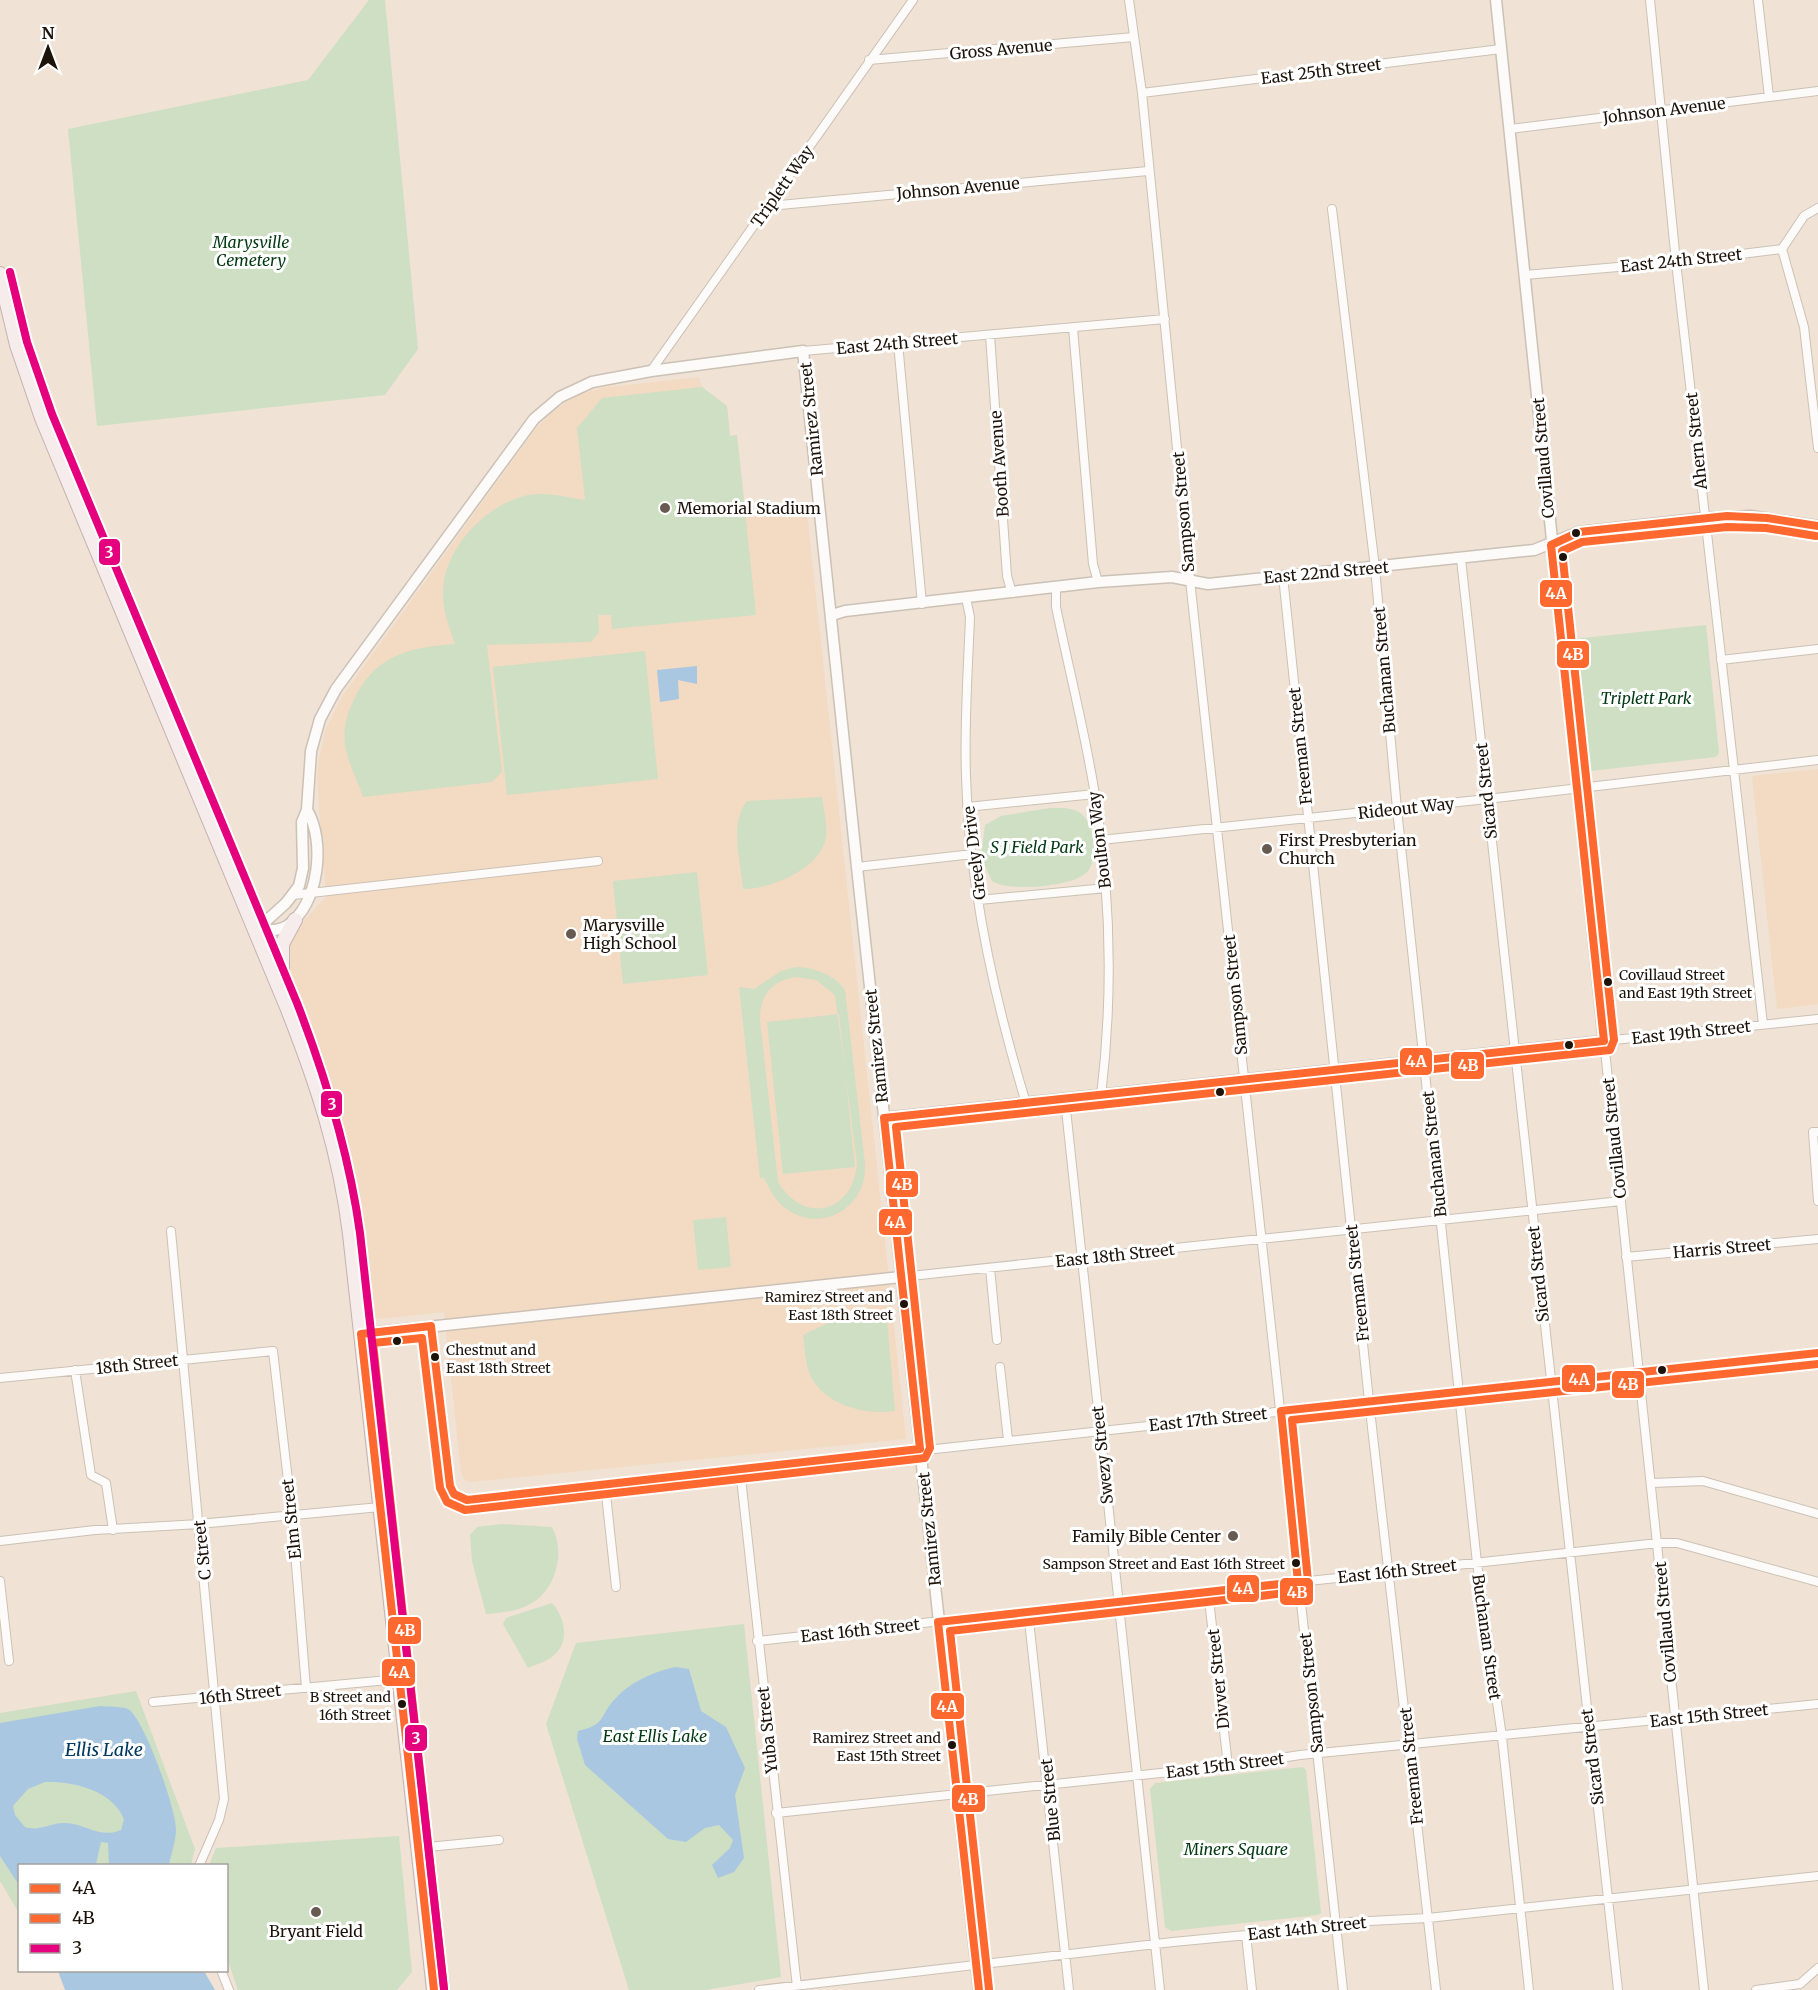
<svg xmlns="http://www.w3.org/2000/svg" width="1818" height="1990" viewBox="0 0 1818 1990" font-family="Merriweather,serif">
	<rect width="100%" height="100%" fill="#f0e2d4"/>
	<path fill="#f3dac3" d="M699,377L702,387L727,406L730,436L737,435L746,515L767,514V508L806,503L906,1439L469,1482L464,1479L461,1472L444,1312L378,1319L371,1314L358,1195L344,1133L329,1079L285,962L288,938L326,897L317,778L319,758L326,728L343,695L536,428L557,408L576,396L600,388Z
		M1818,769V1004L1777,1009L1752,776Z"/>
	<path fill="#cedfc4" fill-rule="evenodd" d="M369,0H385L418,349L385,395L97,426L68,129L308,80Z
		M702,387L727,406L730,436L737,435L756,615L612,629L611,615H598L599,632L591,642L487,645L502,772L492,782L363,797C357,779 348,763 345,745C343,730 346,718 352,704C372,657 407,647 455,644C449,627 442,609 443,590C445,549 483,508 521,497C542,490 564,497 585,500L577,428L602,398Z
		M1706,625L1719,753L1716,757L1590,771L1587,767L1573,639Z
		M645,651L658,779L507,795L493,667Z
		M822,797C824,812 830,833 823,847C811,872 769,889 743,889C741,864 729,822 747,801Z
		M1050,808C1058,808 1069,807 1077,811C1095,819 1100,860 1086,873C1071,887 1008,892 992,881L981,857L985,825L1001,816Z
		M697,872L708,975L623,984L613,881Z
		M796,967C815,968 834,974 845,990L865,1164C868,1207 821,1235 785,1208C775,1200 770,1190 764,1178H760L739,987L754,989L781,971ZM795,977L816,980L835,995L857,1163C854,1212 804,1226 778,1182L760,1020C759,996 772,981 795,977Z
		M839,1014L855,1167L783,1174L767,1022Z
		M726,1217L731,1267L698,1270L693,1220Z
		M880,1315L887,1320L895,1411C865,1415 827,1406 811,1377C805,1365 805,1348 803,1335L830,1322Z
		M502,1524L552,1527C567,1555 554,1596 524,1607C512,1612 498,1613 486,1614L472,1561L470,1535L477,1527Z
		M552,1603C565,1617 570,1642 554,1655C547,1662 536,1664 528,1668L503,1624L506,1618Z
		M744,1624L781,1977L706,1990H629L546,1724L576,1643Z
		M136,1691L195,1849L191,1865L20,1866L19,1913L0,1881V1713Z
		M1303,1767L1306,1770L1321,1913L1318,1915L1171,1931L1165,1927L1150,1789L1155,1783Z
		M399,1836L412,1972L397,1990H238L227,1958L226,1866L209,1865L216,1848Z"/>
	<path fill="#aac7e1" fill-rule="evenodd" d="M697,666V684L678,680L679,699L660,702L657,670Z
		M676,1667L689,1669L701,1711L726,1727L745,1768L735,1795L744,1858L734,1872L718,1878L712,1865L730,1848L733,1840L719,1825L705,1828L686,1842L668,1839L585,1765L577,1739L578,1731C606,1725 599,1716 615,1699C630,1682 655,1671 676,1667Z
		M100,1706C108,1707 121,1706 128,1709C144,1718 176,1809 176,1829C176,1841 171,1854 169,1865H109L108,1843L101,1842L96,1864L20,1866L19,1885L0,1856V1723ZM45,1782C73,1781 112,1790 124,1819L121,1830C100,1839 86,1824 66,1823C51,1822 40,1832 25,1827L15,1815L13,1806L28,1789Z
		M58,1971H204L215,1990H65Z"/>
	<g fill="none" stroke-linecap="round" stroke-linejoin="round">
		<defs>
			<path id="minor" d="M1129,0L1142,93L1190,580L1343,1990
				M1650,0L1676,262L1763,1024
				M1758,0L1769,97
				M869,60L1134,37
				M1142,93L1501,49
				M1510,129L1818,91
				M769,206L1148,171
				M1332,209L1375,568L1397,809L1477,1563L1502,1737L1529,1990
				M1782,249L1804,327L1818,448
				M1525,275L1676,262L1782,249L1804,216L1818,208
				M1073,328L1093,564L1098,582
				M990,335L1007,576L1012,593
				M898,343L922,604
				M803,351L1165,319
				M651,371L913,0
				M1461,559L1618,1990
				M1283,576L1369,1401L1436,1990
				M1056,587V607C1069,670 1085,732 1095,795C1111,895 1113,996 1101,1096
				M966,598L970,617C968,670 964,724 966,776C969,887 994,998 1026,1103
				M1721,660L1818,649
				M967,807L1095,794
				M1101,840L1487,799L1818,760
				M857,867L973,854
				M293,895L598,861
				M979,900L1106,888
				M1065,1100L1160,1990
				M1818,1132H1813L1818,1201
				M171,1231L224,1799L219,1820L199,1866
				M1626,1257L1818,1239
				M990,1268L997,1340
				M901,1277L1621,1201
				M431,1326L450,1486L454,1494L467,1500L1818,1353
				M1000,1367L1008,1440
				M75,1370L91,1475L106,1483L113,1530
				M0,1378L273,1351L292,1515L306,1688
				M740,1469L797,1987
				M1652,1483L1703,1481L1818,1514
				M605,1485L616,1587
				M0,1541L95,1530L199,1524L380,1507
				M0,1581L9,1661
				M1208,1591L1228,1766
				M1028,1611L1069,1990
				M757,1641L1658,1543H1677L1818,1582
				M153,1702L399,1679
				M776,1813L1228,1766L1300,1755L1818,1704
				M418,1848L499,1840
				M1246,1935L1252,1990
				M221,1970L229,1990
				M759,1990L1173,1942L1321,1928L1350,1922L1428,1918L1818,1876
				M1704,1990L1604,1041L1818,1019
				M1756,1990L1800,1984L1818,1968"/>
			<path id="tertiary" d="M832,615L845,611L1098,582L1172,577L1208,584L1534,550L1579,532L1705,518L1751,516L1818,526
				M255,931L286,903L299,886L303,868L302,822L307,810L311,751L320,719L336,689L534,419L560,397L592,382L651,371L803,351L857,867L979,1990
				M255,931C266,930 278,932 287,926C319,905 326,841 307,810
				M884,1118L1604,1041L1496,0
				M361,1334L901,1277"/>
			<path id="trunk" d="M0,274L17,345L42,418L287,1007C317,1083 340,1152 350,1234L434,1990
				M282,984V944L295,920"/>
		</defs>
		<use href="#minor" stroke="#ccc1b6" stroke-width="10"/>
		<use href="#tertiary" stroke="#ccc1b6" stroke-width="13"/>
		<use href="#trunk" stroke="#c3b2ae" stroke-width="16"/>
		<use href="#minor" stroke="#fdfbf9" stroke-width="8"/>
		<use href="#tertiary" stroke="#fdfbf9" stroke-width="10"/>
		<use href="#trunk" stroke="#f6ecec" stroke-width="14"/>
		<defs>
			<path id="bus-1" d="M434,1990L361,1334L431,1326L450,1486L454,1494L467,1500L920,1449L884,1118L1604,1041L1551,545L1579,532L1727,516L1767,518L1818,526
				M979,1990L938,1622L1298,1582L1281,1411L1818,1353"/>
			<path id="bus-2" d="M444,1989L373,1343L422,1338L440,1488L447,1502L465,1510L925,1458L930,1448L896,1127L1610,1050L1614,1040L1562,551L1582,542L1727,527L1766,528L1816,536
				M989,1989L950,1631L1304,1591L1308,1581L1292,1420L1818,1364"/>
			<path id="bus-3" d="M10,272L27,342L52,414L297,1003C326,1078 349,1153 360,1233L444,1989"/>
		</defs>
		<use href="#bus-1" stroke="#fff" stroke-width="12"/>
		<use href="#bus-2" stroke="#fff" stroke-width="12"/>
		<use href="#bus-3" stroke="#fff" stroke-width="12"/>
		<use href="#bus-1" stroke="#ff692f" stroke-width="8"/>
		<use href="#bus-2" stroke="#ff692f" stroke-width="8"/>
		<use href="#bus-3" stroke="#e5007d" stroke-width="8"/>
	</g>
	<g fill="#675b51" stroke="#fff" stroke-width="2">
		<circle cx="665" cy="508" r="6"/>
		<circle cx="1267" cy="849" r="6"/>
		<circle cx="571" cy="934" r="6"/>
		<circle cx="1233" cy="1536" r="6"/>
		<circle cx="316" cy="1912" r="6"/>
	</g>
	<g fill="#1d130a" stroke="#fff" stroke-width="2">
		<circle cx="1576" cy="533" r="5"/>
		<circle cx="1563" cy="557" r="5"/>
		<circle cx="1608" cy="982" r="5"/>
		<circle cx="1569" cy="1045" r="5"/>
		<circle cx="1220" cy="1092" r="5"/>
		<circle cx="904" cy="1304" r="5"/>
		<circle cx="397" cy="1341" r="5"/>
		<circle cx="435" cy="1357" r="5"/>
		<circle cx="1662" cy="1370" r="5"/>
		<circle cx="1296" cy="1563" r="5"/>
		<circle cx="402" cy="1704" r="5"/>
		<circle cx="952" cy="1745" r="5"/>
	</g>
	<g text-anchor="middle" stroke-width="6" stroke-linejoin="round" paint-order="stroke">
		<g font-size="14" fill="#1d130a" stroke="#fff" text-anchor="end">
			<text x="1619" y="980" text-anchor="start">Covillaud Street<tspan x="1619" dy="18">and East 19th Street</tspan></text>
			<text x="893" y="1302">Ramirez Street and<tspan x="893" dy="18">East 18th Street</tspan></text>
			<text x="446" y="1355" text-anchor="start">Chestnut and<tspan x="446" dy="18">East 18th Street</tspan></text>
			<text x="1285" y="1569">Sampson Street and East 16th Street</text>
			<text x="391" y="1702">B Street and<tspan x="391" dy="18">16th Street</tspan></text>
			<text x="941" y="1743">Ramirez Street and<tspan x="941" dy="18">East 15th Street</tspan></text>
		</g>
		<g font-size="16" fill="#1d130a" stroke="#fff">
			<text transform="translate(1001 49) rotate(-5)" y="6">Gross Avenue</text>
			<text transform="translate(1321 71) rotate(-7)" y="6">East 25th Street</text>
			<text transform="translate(1664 110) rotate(-7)" y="6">Johnson Avenue</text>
			<text transform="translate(782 186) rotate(-55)" y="6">Triplett Way</text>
			<text transform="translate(958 188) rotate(-5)" y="6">Johnson Avenue</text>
			<text transform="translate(1681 260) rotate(-6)" y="6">East 24th Street</text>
			<text transform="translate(897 343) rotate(-5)" y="6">East 24th Street</text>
			<text transform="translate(811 419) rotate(-96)" y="6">Ramirez Street</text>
			<text transform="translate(1696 441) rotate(-96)" y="6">Ahern Street</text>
			<text transform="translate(1543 458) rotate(-95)" y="6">Covillaud Street</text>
			<text transform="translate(999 464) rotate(-94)" y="6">Booth Avenue</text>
			<text transform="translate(1183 512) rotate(-95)" y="6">Sampson Street</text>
			<text transform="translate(1326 572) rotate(-5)" y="6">East 22nd Street</text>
			<text transform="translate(1384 670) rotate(-95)" y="6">Buchanan Street</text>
			<text transform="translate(1300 746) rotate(-96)" y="6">Freeman Street</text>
			<text transform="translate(1486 791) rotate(-96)" y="6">Sicard Street</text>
			<text transform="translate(1406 808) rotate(-6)" y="6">Rideout Way</text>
			<text transform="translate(1099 840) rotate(-97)" y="6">Boulton Way</text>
			<text transform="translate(974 853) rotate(-97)" y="6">Greely Drive</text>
			<text transform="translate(1235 995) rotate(-96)" y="6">Sampson Street</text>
			<text transform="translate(1691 1032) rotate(-6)" y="6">East 19th Street</text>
			<text transform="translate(876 1046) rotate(-96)" y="6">Ramirez Street</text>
			<text transform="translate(1614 1138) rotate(-96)" y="6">Covillaud Street</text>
			<text transform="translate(1434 1154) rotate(-96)" y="6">Buchanan Street</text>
			<text transform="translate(1722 1248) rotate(-5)" y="6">Harris Street</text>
			<text transform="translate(1115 1255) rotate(-6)" y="6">East 18th Street</text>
			<text transform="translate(1538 1274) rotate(-96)" y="6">Sicard Street</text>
			<text transform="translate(1357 1283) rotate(-96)" y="6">Freeman Street</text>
			<text transform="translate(137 1364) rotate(-6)" y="6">18th Street</text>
			<text transform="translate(1208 1419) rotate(-6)" y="6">East 17th Street</text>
			<text transform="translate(1102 1455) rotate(-96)" y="6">Swezy Street</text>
			<text transform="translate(291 1519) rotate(-96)" y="6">Elm Street</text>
			<text transform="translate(929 1529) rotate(-96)" y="6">Ramirez Street</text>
			<text transform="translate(202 1550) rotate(-96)" y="6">C Street</text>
			<text transform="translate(1397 1571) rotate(-6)" y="6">East 16th Street</text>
			<text transform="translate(1665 1622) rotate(-95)" y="6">Covillaud Street</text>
			<text transform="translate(860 1630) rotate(-6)" y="6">East 16th Street</text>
			<text transform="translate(1487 1637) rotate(82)" y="6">Buchanan Street</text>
			<text transform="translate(1218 1679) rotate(-96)" y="6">Divver Street</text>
			<text transform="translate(1311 1693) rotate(-96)" y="6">Sampson Street</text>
			<text transform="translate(240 1694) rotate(-6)" y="6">16th Street</text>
			<text transform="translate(1709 1715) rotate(-6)" y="6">East 15th Street</text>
			<text transform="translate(767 1730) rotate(-96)" y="6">Yuba Street</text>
			<text transform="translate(1592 1757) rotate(-97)" y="6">Sicard Street</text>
			<text transform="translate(1225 1765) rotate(-7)" y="6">East 15th Street</text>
			<text transform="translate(1411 1766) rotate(-96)" y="6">Freeman Street</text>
			<text transform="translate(1050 1800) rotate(-96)" y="6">Blue Street</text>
			<text transform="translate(1307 1928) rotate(-6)" y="6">East 14th Street</text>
		</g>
		<g font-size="16" font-style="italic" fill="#003912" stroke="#fff">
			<text x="251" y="248">Marysville<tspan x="251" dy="18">Cemetery</tspan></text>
			<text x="1646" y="704">Triplett Park</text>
			<text x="1037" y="853">S J Field Park</text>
			<text x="655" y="1742">East Ellis Lake</text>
			<text x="1236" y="1855">Miners Square</text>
		</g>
		<g font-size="16" fill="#1d130a" stroke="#fff" text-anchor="start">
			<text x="677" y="514">Memorial Stadium</text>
			<text x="1279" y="846">First Presbyterian<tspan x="1279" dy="18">Church</tspan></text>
			<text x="583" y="931">Marysville<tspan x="583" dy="18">High School</tspan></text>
			<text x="1221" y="1542" text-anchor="end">Family Bible Center</text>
			<text x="316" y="1937" text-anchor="middle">Bryant Field</text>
		</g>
		<g font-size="18" font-style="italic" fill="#003960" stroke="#fff">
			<text x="104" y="1756">Ellis Lake</text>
		</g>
	</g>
	<g stroke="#fff" stroke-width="2">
		<rect x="98" y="538" width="23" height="28" rx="6" fill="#e5007d"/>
		<rect x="1539" y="579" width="34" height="29" rx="6" fill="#ff692f"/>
		<rect x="1556" y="640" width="34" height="29" rx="6" fill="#ff692f"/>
		<rect x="1399" y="1047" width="34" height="29" rx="6" fill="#ff692f"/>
		<rect x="1450" y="1051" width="35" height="29" rx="6" fill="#ff692f"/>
		<rect x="320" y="1090" width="23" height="28" rx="6" fill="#e5007d"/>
		<rect x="885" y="1170" width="34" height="28" rx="6" fill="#ff692f"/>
		<rect x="878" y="1208" width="35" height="28" rx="6" fill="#ff692f"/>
		<rect x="1561" y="1364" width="35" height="29" rx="6" fill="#ff692f"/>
		<rect x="1611" y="1370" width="34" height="29" rx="6" fill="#ff692f"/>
		<rect x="1226" y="1574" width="34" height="29" rx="6" fill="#ff692f"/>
		<rect x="1279" y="1577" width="35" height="29" rx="6" fill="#ff692f"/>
		<rect x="387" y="1616" width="35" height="29" rx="6" fill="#ff692f"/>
		<rect x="381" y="1658" width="35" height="29" rx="6" fill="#ff692f"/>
		<rect x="930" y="1692" width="35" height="28" rx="6" fill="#ff692f"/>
		<rect x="404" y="1724" width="24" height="28" rx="6" fill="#e5007d"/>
		<rect x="951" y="1784" width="35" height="29" rx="6" fill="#ff692f"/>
	</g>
	<g font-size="16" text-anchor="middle" font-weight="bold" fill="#fff">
		<text x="109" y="558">3</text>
		<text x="1556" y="599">4A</text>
		<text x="1573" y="660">4B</text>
		<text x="1416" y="1067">4A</text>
		<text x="1468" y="1071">4B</text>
		<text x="332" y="1110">3</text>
		<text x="902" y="1190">4B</text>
		<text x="895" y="1228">4A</text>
		<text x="1579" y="1385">4A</text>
		<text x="1628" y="1390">4B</text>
		<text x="1243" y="1594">4A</text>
		<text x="1297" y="1598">4B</text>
		<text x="405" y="1636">4B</text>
		<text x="399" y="1678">4A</text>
		<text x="947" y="1712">4A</text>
		<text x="416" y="1744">3</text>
		<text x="968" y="1805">4B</text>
	</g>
	<rect x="18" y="1864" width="210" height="108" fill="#ffffff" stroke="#a5a19d" stroke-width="1.5"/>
	<rect x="30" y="1884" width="30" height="9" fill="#ff692f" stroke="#a5a19d" stroke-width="1.5"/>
	<text x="72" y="1894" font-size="18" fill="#1d130a">4A</text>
	<rect x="30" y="1914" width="30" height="9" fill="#ff692f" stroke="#a5a19d" stroke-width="1.5"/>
	<text x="72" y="1924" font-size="18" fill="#1d130a">4B</text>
	<rect x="30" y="1944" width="30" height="9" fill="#e5007d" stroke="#a5a19d" stroke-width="1.5"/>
	<text x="72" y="1954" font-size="18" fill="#1d130a">3</text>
	<g transform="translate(48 48)" stroke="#ffffff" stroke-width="4.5" paint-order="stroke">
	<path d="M0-4.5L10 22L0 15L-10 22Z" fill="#1d130a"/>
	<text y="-9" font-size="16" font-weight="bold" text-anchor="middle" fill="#1d130a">N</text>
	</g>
</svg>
